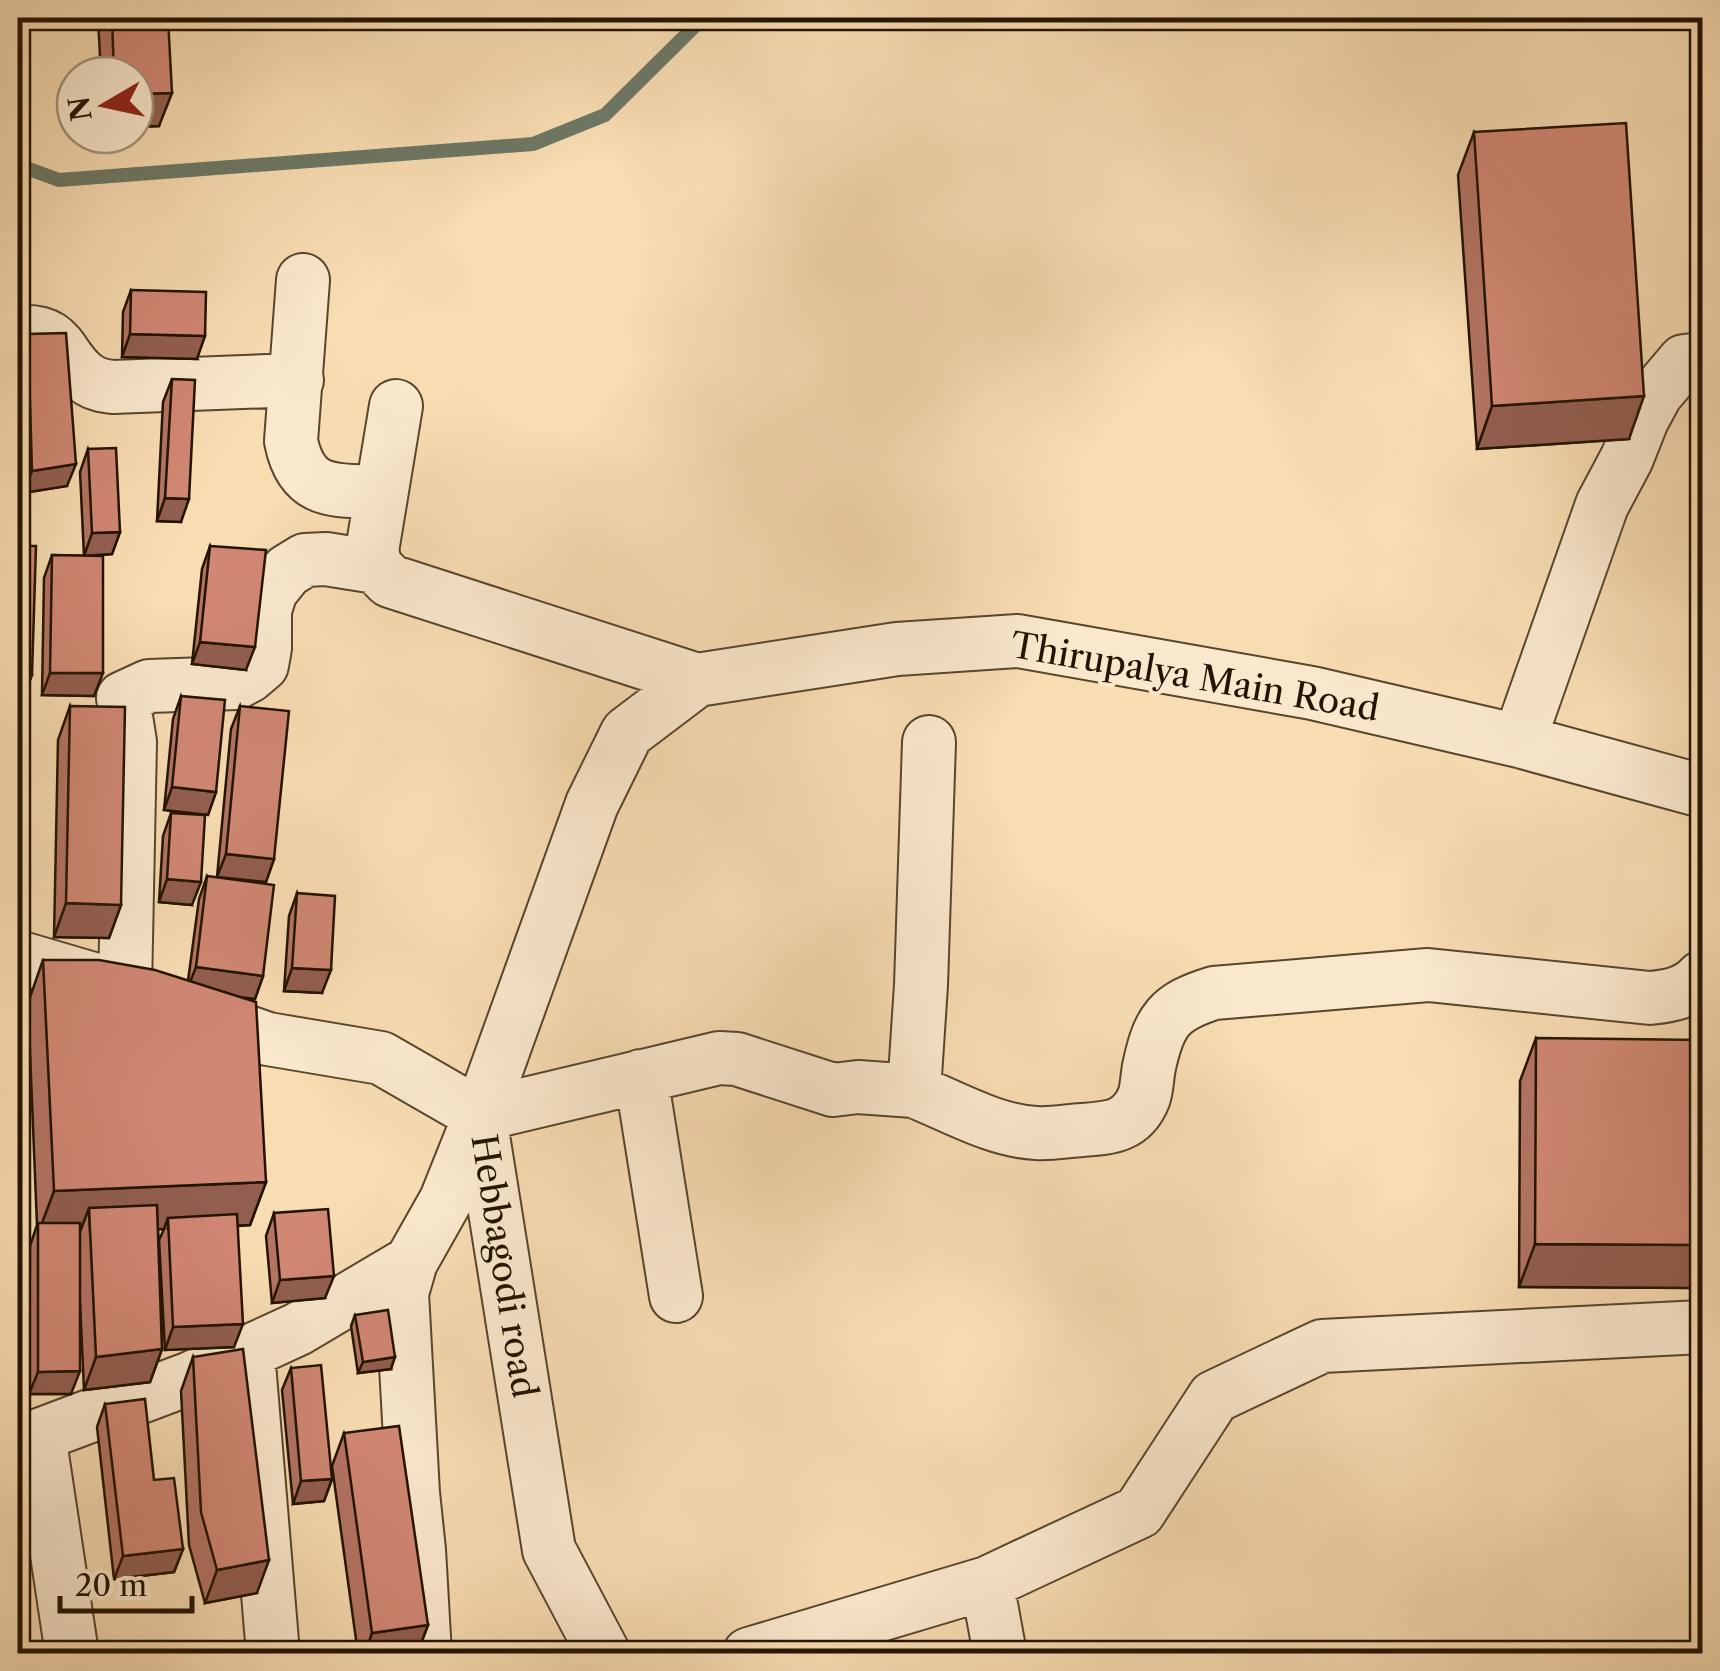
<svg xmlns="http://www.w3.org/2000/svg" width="1720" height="1671" viewBox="0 0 1720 1671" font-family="'Libre Caslon Text',serif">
	<rect width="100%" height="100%" fill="#f8dcb2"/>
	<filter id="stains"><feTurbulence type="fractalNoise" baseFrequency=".002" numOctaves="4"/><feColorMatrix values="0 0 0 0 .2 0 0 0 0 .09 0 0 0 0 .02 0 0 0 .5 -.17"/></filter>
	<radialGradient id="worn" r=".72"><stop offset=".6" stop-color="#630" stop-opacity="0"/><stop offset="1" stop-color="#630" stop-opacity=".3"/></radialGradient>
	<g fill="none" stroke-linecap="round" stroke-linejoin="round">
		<path stroke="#6d7865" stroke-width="14" d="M18,165L59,180L533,144L605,115L703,18"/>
		<defs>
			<path id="minor" d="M303,280L291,441C302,496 335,490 381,492
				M18,332C66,328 58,361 89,380C97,385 105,386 113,387L297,380
				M396,406L372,551L376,567L390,581L697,680
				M1519,741L1602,505L1627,458L1642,420L1656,394L1684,361L1702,359
				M18,957L110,984
				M125,989L130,742L123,698L149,686L236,683L249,676L262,665L265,648V610L271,591L287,571L305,560L326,559L376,567
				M193,1013L268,1039L381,1058L480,1115
				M641,1076L676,1296
				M914,1091C952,1106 994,1131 1036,1133C1051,1134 1067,1131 1082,1130C1110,1128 1132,1127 1144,1097C1147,1088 1147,1077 1149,1067C1159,1020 1169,1007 1214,993L1428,975L1650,998C1670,996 1688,993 1702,977
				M480,1115L719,1058L737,1059L833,1090L858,1087L914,1091L921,985L929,742
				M480,1117L549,1550L604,1654
				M411,1262L402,1293L413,1493L419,1550L425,1654
				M248,1352L273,1654
				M39,1435L72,1654
				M18,1443L191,1378L248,1352L298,1329L411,1262L446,1200L480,1115L592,804L627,733L697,680L897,649L1018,641L1312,693L1519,741L1702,791
				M987,1583L1000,1654
				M749,1654L987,1583L1139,1512L1214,1397L1322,1346L1702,1327"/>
		</defs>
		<use href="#minor" stroke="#58452c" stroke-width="56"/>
		<use href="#minor" stroke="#fae8cd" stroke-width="52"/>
	</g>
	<path fill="#b37463" stroke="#231300" stroke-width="2.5" d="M98,18H168L159,126L135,127V75H101Z
		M1474,132L1629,439L1477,449L1458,175Z
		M131,290L197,359L122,357L123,312Z
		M28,334L67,486L23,493L20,357Z
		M172,379L181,522L157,521L163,402Z
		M88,449L120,532L112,554L86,556L94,696L42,695L44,578L52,555L84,556L80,472Z
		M210,546L246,670L192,664L202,569Z
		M181,696L216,792L208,815L164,810L173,719Z
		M70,706L121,905L109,938L54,937L58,740Z
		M240,706L274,859L266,882L217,877L231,729Z
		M171,813L192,905L159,902L163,836Z
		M207,876L263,976L255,999L238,996L266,1182L250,1225L238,1226L234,1347L165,1350L159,1240L164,1229H158L162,1349L150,1382L84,1390L80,1302L71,1394H29L30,1246L37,1225L28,1003L43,960L188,981L199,899Z
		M297,893L322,993L284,991L289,916Z
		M1536,1038L1700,1288L1519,1287L1520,1081Z
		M274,1213L325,1298L272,1303L266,1236Z
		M355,1315L391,1369L358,1373L351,1326Z
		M193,1357L257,1593L205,1603L189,1545L181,1391Z
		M291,1368L332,1479L324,1501L293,1504L282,1390Z
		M105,1404L154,1480L183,1549L174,1572L114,1579L97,1427Z
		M344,1433L428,1625L417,1654H358L332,1466Z"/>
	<path fill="#925e50" stroke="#231300" stroke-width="2.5" d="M172,93L159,126L135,127V94Z
		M130,334L205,336L197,359L122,357Z
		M1644,396L1629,439L1477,449L1492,406Z
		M76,464L67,486L23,493L32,471Z
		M165,498L189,499L181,522L157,521Z
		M120,532L112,554L84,556L92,533Z
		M200,642L255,647L246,670L192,664Z
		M50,673H103L94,696L42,695Z
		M18,674L32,675L24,697H18Z
		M172,787L216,792L208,815L164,810Z
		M226,854L274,859L266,882L217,877Z
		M167,879L201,882L192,905L159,902Z
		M66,903L121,905L109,938L54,937Z
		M196,967L263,976L255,999L187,990Z
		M292,968L331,970L322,993L284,991Z
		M266,1182L250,1225L168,1229V1218L164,1229L90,1232L89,1208L80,1232L38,1234L54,1191Z
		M1535,1244L1702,1245V1282L1700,1288L1519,1287Z
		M334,1276L325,1298L272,1303L280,1280Z
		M243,1324L234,1347L165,1350L173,1327Z
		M162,1349L150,1382L84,1390L96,1357Z
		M395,1357L391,1369L358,1373L363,1362Z
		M80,1371L71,1394H29L38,1372Z
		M332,1479L324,1501L293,1504L301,1481Z
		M183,1549L174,1572L114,1579L123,1556Z
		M269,1560L257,1593L205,1603L217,1570Z
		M428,1625L417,1654H365L372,1633Z"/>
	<path fill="#d08773" stroke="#231300" stroke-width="2.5" d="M112,18H168L172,93L135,94V75H114Z
		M1626,123L1644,396L1492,406L1474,132Z
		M131,290L206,292L205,336L130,334Z
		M66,333L76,464L32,471L28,334Z
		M172,379L195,380L189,499L165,498Z
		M116,448L120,532L92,533L88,449Z
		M18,546H36L32,675L18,674Z
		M210,546L266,550L255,647L200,642Z
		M52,555L103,556V673H50Z
		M181,696L225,700L216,792L172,787Z
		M70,706L125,707L121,905L66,903Z
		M240,706L289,711L274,859L226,854Z
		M171,813L205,815L201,882L167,879Z
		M207,876L274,885L263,976L196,967Z
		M297,893L335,896L331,970L292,968Z
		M43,960H99L155,970L256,1002L266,1182L54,1191Z
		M1536,1038L1702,1040V1245L1535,1244Z
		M157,1205L162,1349L96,1357L89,1208Z
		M328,1209L334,1276L280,1280L274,1213Z
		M237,1214L243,1324L173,1327L168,1218Z
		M38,1223H80V1371L38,1372Z
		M388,1310L395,1357L363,1362L355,1315Z
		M243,1349L269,1560L217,1570L201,1512L193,1357Z
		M321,1365L332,1479L301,1481L291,1368Z
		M145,1399L154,1480L174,1478L183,1549L123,1556L105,1404Z
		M399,1426L428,1625L372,1633L344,1433Z"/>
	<g text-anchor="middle" stroke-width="8" stroke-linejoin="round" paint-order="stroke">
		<g font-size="35" fill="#231300" stroke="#fae8cd">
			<text transform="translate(1195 677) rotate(10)" y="12">Thirupalya Main Road</text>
			<text transform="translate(504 1266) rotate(81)" y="12">Hebbagodi road</text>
		</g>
	</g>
	<rect width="1720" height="1671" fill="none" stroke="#f8dcb2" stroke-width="60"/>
	<rect x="20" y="20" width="1680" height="1631" fill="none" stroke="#231300" stroke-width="5"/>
	<rect x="30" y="30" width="1660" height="1611" fill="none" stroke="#231300" stroke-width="2.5"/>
	<g transform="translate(105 105) rotate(261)"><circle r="48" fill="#fae8cd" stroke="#a4937b" stroke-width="2.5"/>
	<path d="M0-8L18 38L0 25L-18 38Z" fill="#8f2418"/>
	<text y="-15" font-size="28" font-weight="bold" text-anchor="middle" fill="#231300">N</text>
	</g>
	<path d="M60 1596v15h132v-15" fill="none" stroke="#231300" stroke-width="5"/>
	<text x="75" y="1596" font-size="30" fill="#231300" stroke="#fae8cd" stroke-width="8" paint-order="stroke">20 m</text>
	<rect width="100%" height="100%" filter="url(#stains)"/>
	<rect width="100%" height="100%" fill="url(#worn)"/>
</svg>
